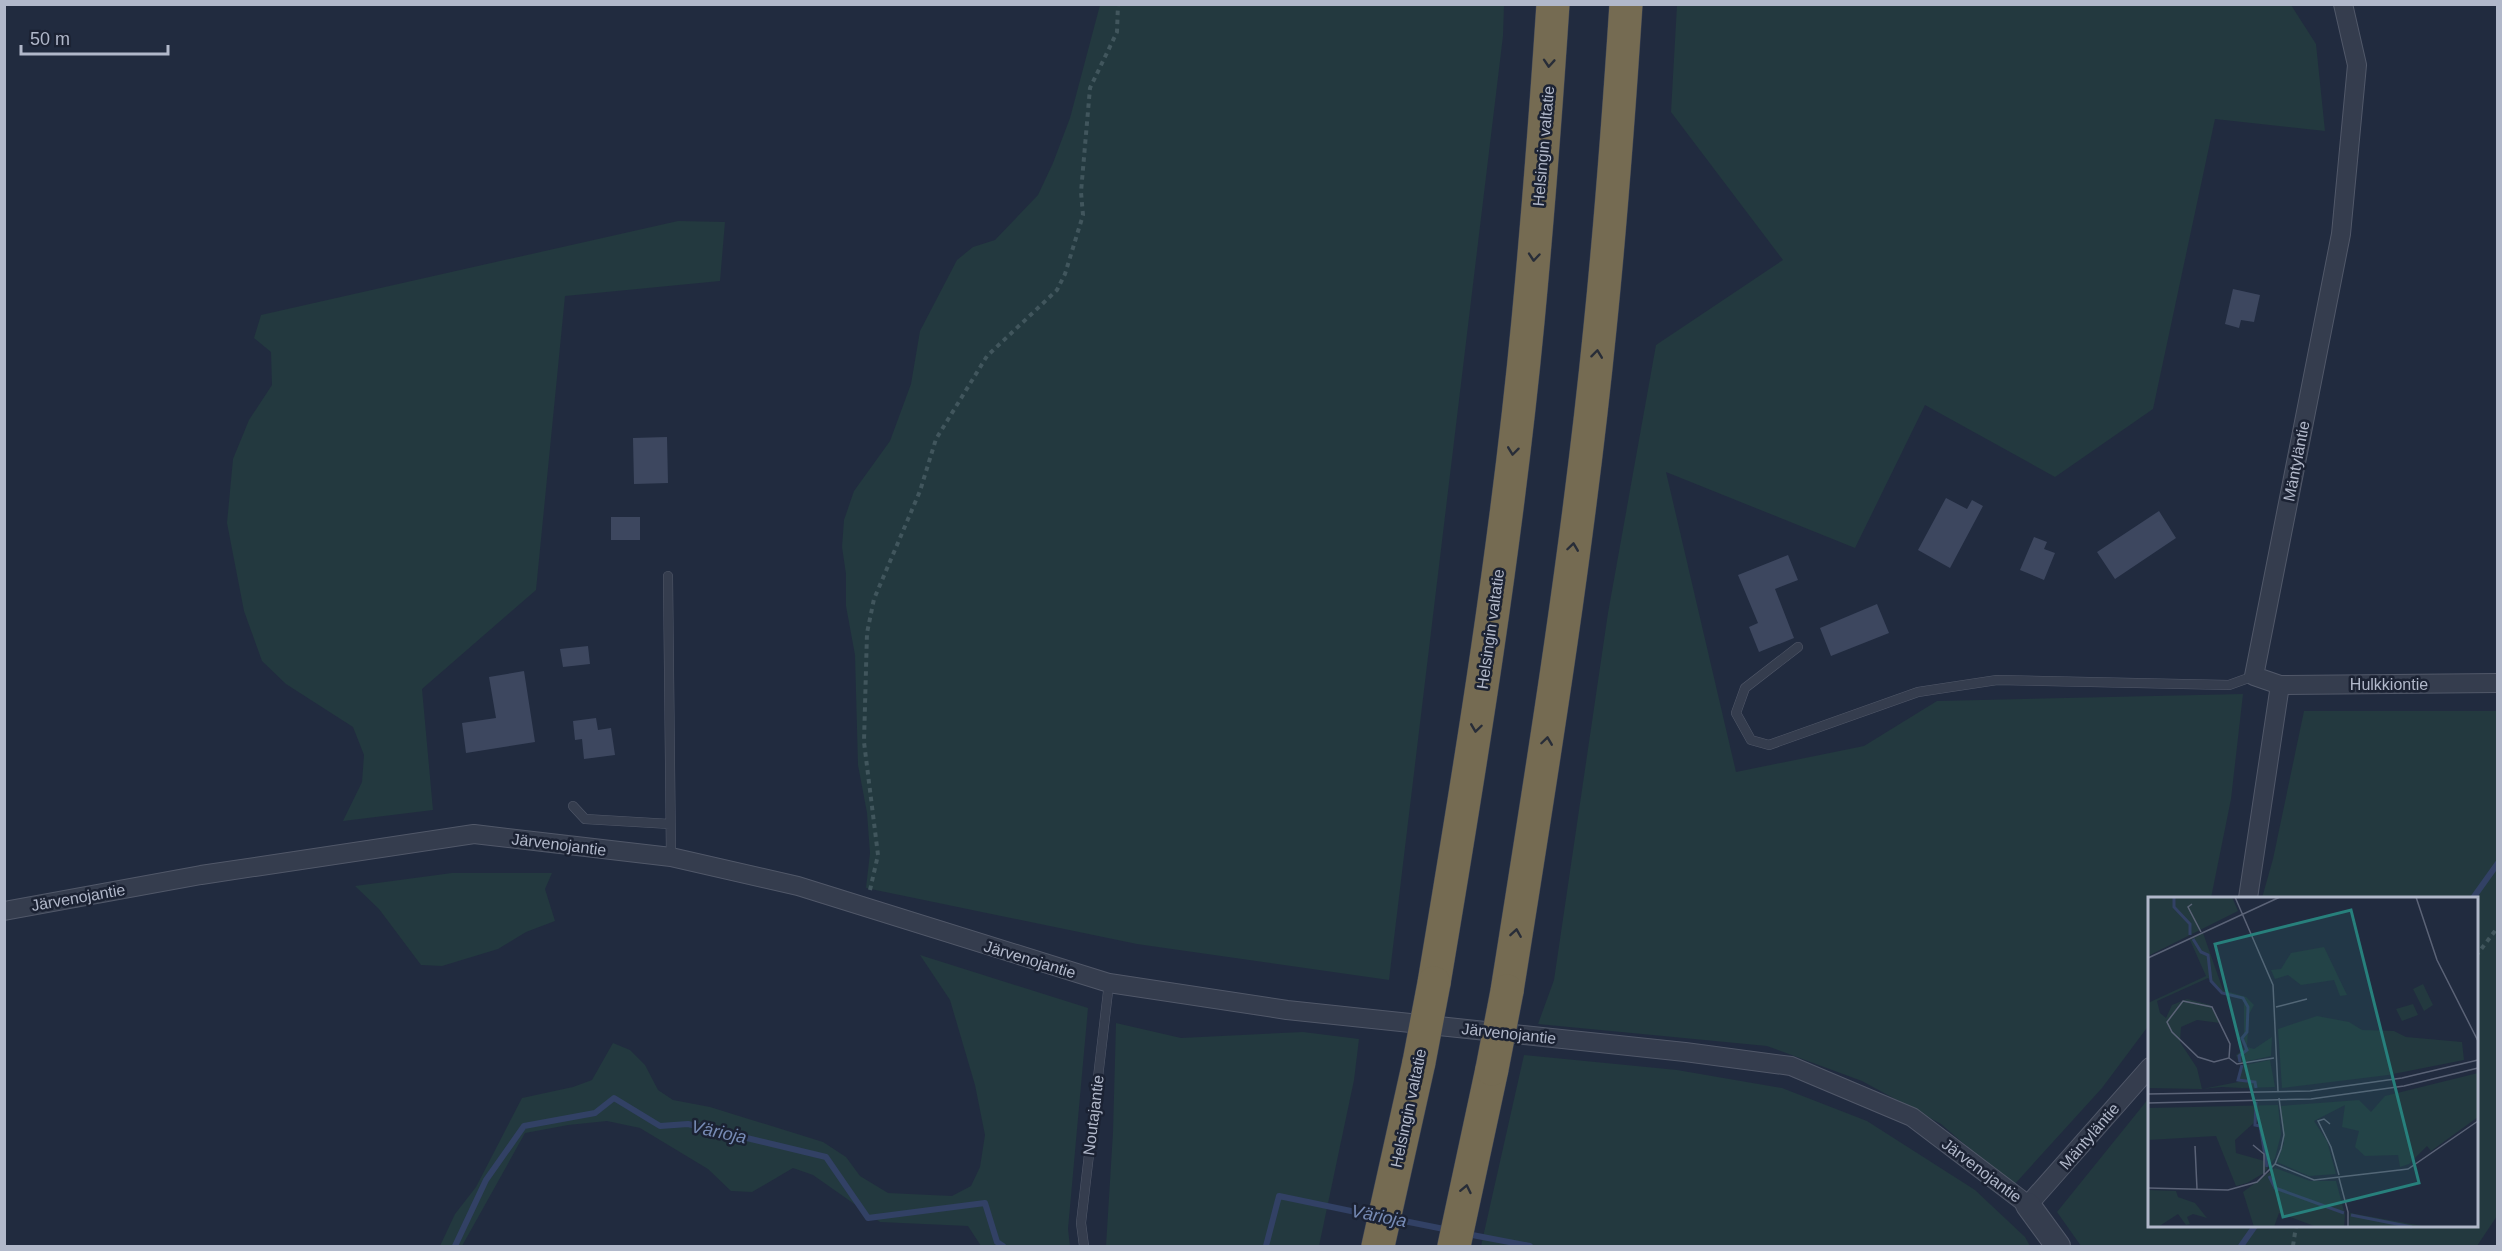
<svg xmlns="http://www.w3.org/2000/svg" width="2502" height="1251" viewBox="0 0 2502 1251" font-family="Helvetica,sans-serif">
	<rect width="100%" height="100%" fill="#212b3f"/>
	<path fill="#23393f" d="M1100,5H1504L1503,36L1389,980L1137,944L866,888L870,853L867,813L858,765L855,655L846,606V574L842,547L844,520L854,491L890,441L911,384L920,331L957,260L973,247L995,240L1038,195L1053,163L1070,118Z
		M1677,5H2291L2316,44L2325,131L2215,119L2153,409L2055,477L1925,405L1855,548L1666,472L1736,772L1864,746L1937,701L2243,694L2231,799L2211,898H2150L2149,1025L2102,1088L2013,1186L1941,1124L1862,1081L1767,1046L1538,1024L1554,980L1608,613L1656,345L1783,260L1671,112Z
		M678,221L725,222L720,281L565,296L536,590L422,689L433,810L343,821L362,782L364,755L353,727L286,684L262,661L244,611L227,523L233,459L249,420L272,385L271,352L254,338L261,315Z
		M2304,711H2497V1216L2477,1246H2081L2057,1212L2149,1098L2150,1226H2476V898H2262L2273,859Z
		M452,873H552L545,889L555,921L526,932L498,949L442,966L421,965L379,909L355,886Z
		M920,955L1088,1008L1068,1229L1070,1246H981L968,1226L880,1222L813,1175L793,1168L752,1192L731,1191L708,1169L640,1128L607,1121L568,1125L525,1133L462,1246H440L455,1214L476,1187L522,1098L573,1087L592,1080L613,1043L630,1050L645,1065L658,1090L673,1100L710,1107L823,1142L846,1157L860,1176L888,1193L952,1196L971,1186L980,1167L985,1135L975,1085L950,1000Z
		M1116,1023L1181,1038L1303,1032L1359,1039L1354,1080L1319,1246H1106L1113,1132Z
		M1524,1055L1677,1070L1782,1088L1867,1121L1975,1190L2025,1237L2030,1246H1481Z"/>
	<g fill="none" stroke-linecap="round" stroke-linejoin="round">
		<path stroke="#324165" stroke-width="6" d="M2473,898L2498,863
			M1394,1219L1449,1230
			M1467,1234L1530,1246
			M455,1246L486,1180L524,1126L595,1113L614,1098L660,1126L688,1124L826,1157L868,1218L985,1203L997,1242L1003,1246
			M1266,1246L1279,1196L1375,1216
			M2241,1246L2255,1226"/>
	</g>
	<path fill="#3d475f" d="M2233,289L2260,295L2254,322L2241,320L2239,328L2225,324Z
		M667,437L668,483L634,484L633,438Z
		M1946,498L1967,509L1972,500L1983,506L1950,568L1918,550Z
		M2159,511L2176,538L2115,579L2097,552Z
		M611,517H640V540H611Z
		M2034,537L2047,542L2044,549L2055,553L2044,580L2020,570Z
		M1788,555L1798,580L1775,589L1794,638L1759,652L1749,627L1758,623L1738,575Z
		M1877,604L1889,633L1831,656L1820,628Z
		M588,646L590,664L563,667L560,649Z
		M524,671L535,742L466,753L462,723L496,718L489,677Z
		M596,718L598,730L611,728L615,755L584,759L582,739L575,740L573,721Z"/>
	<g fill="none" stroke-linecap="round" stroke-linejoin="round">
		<defs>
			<path id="service" d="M668,576L671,857
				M1798,647L1745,688L1736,713L1751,740L1769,745L1918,692L1997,680L2229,685L2254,676
				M573,806L585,819L670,824
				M1084,1246L1081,1223L1109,983"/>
			<path id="minor" d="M2280,685L2498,683
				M2248,898L2280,685L2254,676L2341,234L2357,65L2343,4
				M4,911L201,875L474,834L671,857L798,886L1109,983L1287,1010L1685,1052L1791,1066L1912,1117L2028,1205L2150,1067"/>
			<path id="tertiary" d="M2028,1205L2058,1246"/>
			<path id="motorway" d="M1434,983C1471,763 1507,542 1528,321C1538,215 1546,110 1553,4
				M1507,991C1542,771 1578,550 1600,328C1611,220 1619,112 1626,4
				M1378,1246L1419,1062
				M1454,1246L1492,1069"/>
		</defs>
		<use href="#service" stroke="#515869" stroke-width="10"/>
		<use href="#minor" stroke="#515869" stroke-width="20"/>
		<use href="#tertiary" stroke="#515869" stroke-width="26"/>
		<use href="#motorway" stroke="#3e4556" stroke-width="34"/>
		<path stroke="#41565d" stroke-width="4" stroke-dasharray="4.5 4.5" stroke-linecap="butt" d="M870,890L878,855L864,742L867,633L874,599L920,491L936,439L987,356L1057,290L1065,274L1083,215L1081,192L1090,88L1117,32L1118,4
			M2476,956L2498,927
			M2293,1246L2296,1226"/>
		<use href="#service" stroke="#353d4e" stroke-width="9"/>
		<use href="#minor" stroke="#353d4e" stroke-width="18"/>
		<use href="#tertiary" stroke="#353d4e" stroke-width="24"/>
		<use href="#motorway" stroke="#756b52" stroke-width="33"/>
		<defs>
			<path id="motorway-bridge" d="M1419,1062L1434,983
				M1492,1069L1507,991"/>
		</defs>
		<use href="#motorway-bridge" stroke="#3e4556" stroke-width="34" stroke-linecap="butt"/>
		<use href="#motorway-bridge" stroke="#756b52" stroke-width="33"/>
	</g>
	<defs><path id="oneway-chevron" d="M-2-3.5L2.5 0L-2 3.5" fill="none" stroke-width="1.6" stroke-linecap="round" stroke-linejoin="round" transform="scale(1.5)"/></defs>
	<g stroke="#282d38">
		<use href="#oneway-chevron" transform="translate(1549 63) rotate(94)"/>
		<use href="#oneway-chevron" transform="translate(1534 257) rotate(95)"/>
		<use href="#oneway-chevron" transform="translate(1597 354) rotate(-83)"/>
		<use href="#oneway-chevron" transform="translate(1513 451) rotate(97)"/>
		<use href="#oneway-chevron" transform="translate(1573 547) rotate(-82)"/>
		<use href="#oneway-chevron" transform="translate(1476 728) rotate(98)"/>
		<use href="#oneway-chevron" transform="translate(1547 741) rotate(-82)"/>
		<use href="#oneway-chevron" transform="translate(1516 933) rotate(-81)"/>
		<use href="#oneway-chevron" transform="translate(1466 1189) rotate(-78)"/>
	</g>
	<g text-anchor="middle" stroke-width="5" stroke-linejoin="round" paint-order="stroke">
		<g font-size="16" fill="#b1b8ca" stroke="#1b2233">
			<text transform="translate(1543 146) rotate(-85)" y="6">Helsingin valtatie</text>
			<text transform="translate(2296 461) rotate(-79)" y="6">Mäntyläntie</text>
			<text transform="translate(1490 629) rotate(-82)" y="6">Helsingin valtatie</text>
			<text x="2389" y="690">Hulkkiontie</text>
			<text transform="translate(559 844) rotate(7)" y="6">Järvenojantie</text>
			<text transform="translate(78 897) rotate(-10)" y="6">Järvenojantie</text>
			<text transform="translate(1030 959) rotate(17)" y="6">Järvenojantie</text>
			<text transform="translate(1509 1033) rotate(6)" y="6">Järvenojantie</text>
			<text transform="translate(1408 1108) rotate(-78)" y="6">Helsingin valtatie</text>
			<text transform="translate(1093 1115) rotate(-83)" y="6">Noutajantie</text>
			<text transform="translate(2089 1136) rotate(-49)" y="6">Mäntyläntie</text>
			<text transform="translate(1982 1170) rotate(37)" y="6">Järvenojantie</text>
		</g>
		<g font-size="18" font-style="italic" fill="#768ab4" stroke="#1b2233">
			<text transform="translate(719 1132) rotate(12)" y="6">Värioja</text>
			<text transform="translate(1379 1216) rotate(11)" y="6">Värioja</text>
		</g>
	</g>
	<g transform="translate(2148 897)">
		<rect width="330" height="330" fill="#212b3f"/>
		<path d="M0,0H84L90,14L0,59ZM55,36L75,93L98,100L106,108L101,117L99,150L106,152L124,140L123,159L91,166L88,158L96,152V106L94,101L73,95L60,81L9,104L12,116L18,121L24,108L39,102L62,108L72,126L49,123L33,130L32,145L49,171L54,192L90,185L92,169L122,163L127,190L94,191L74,190L53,192L0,191V106L58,79L42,43ZM176,50L199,98L192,99L186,83L153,88L140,78L127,82L123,73L133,72L143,56ZM275,87L285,108L276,114L265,92ZM265,107L270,118L254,124L248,112ZM169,119L201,125L214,133L246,134L258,140L314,145L316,163L240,178L134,191L130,132ZM330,176V220L283,254L279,249L261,267L252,270L250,258L217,259L207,250L211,234L194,230L197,208L166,224L179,244L188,277L161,279L129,265L136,246L133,209L211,203L223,215L237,199ZM130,208L133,237L127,261L116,276L99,286L88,289L68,239L0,243V211ZM110,222L120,265L88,256L87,243ZM127,271L162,284H188L197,318L196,330H169L131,316L126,330H106L95,295ZM0,293L28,294L30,300L47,306L59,321L45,317L39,320L42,327L38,328L30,317L10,330H0ZM202,316L280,330H201Z" fill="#23393f" fill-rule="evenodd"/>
		<path fill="none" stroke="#324165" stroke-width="3" d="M26,0V10L42,27V38M45,42L53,55L60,58L63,84L74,96L95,101L100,110L99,135L94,141L99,153L91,159L92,165M94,168L90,183L107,185L108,191M108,205L107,228L112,229L119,270M121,279L127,291L196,316M203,318L264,330"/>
		<path fill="none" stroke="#5b6377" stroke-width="1.5" d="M87,0L125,88L130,194M268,0L289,63L330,144M44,7L40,10L53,35M0,61L132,0M35,104L64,110L82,147L81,161L66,165L50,160L24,135L19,125ZM128,110L159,102M81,161L89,167L126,161M0,197L162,194L254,181L330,163M0,206L163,202L256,189L330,171M182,227L176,222L170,224L183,250L191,278M105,248L116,257V278M47,249L49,292M127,267L166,283L260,272L330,224M191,281L200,315V330M0,291L80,293L109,285L127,267L133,252L136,238L131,201"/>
		<path fill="#27807c" fill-opacity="0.15" stroke="#27807c" stroke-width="3" d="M203,13L271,286L135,320L67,47Z"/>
		<rect width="330" height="330" fill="none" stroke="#b1b8ca" stroke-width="3"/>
	</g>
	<rect width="2502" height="1251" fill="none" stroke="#b1b8ca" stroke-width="12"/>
	<path d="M21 45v9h147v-9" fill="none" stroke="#b1b8ca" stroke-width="3"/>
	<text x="30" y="45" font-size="18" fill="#b1b8ca" stroke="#1b2233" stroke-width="4.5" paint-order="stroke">50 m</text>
</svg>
